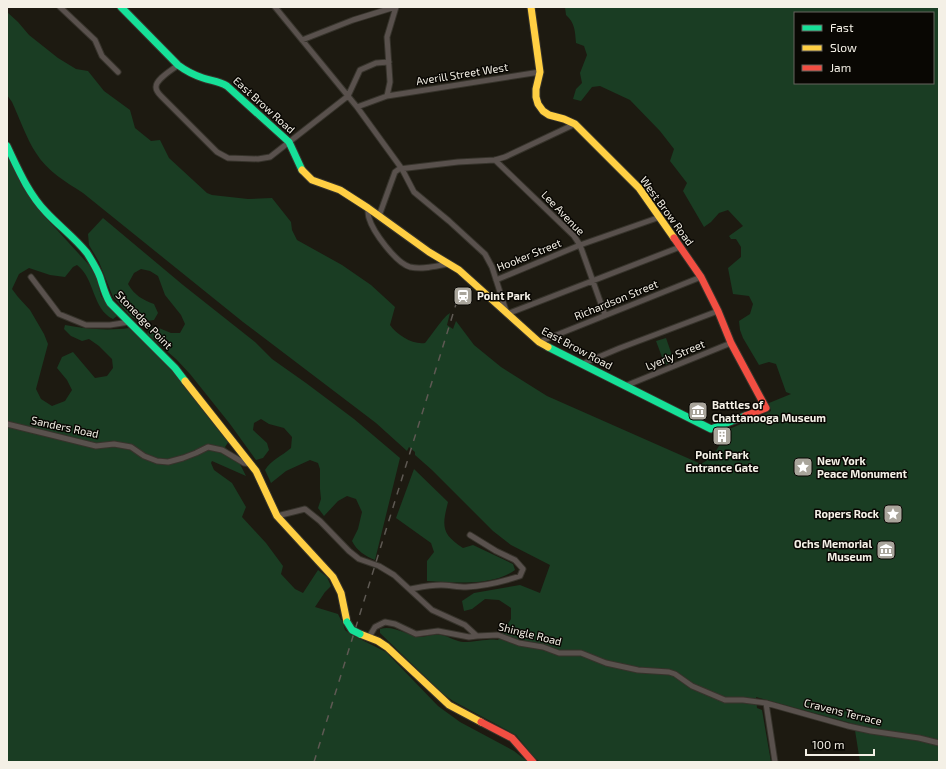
<svg xmlns="http://www.w3.org/2000/svg" width="946" height="769" viewBox="0 0 946 769" font-family="'Exo 2',sans-serif">
	<rect width="100%" height="100%" fill="#1d1a11"/>
	<path fill="#1a3d23" fill-rule="evenodd" d="M565,7H939V762H860L854,724L756,697L757,708L762,710L771,762H540L534,757L516,735L453,701L443,694L380,633V629C394,625 406,635 419,637C426,637 434,633 441,635C449,636 456,642 464,642C474,642 492,638 498,640L511,619V608L499,600L485,599L472,609L464,611L462,601L474,593L520,585L540,593L550,565L511,545L493,531L432,470L415,455V452L409,447L407,451L376,423L243,322L83,193C66,182 47,171 36,153C27,140 19,117 12,102L7,95V12L18,22L29,35L58,58L76,69L88,71L104,91L130,110L135,128L151,141L160,140L169,158L207,193L212,195L248,199L272,198L291,222L292,230L297,240L342,265L371,285L395,307L390,325C397,335 413,345 425,343C432,335 443,317 450,313L447,325L453,329L456,321L474,345L501,367L547,396L701,464C714,458 721,443 727,430L771,411L769,403L791,394L786,392L776,364L769,362L759,365L743,338L740,330L739,321L750,314L753,304L749,296L733,294L728,268L741,257V247L736,239H731L729,236L743,226L728,210L719,213L711,222L704,227L683,191L687,183L670,161L674,149L660,131L630,100L600,86L592,87L581,101L573,99L576,89L582,83L580,73L587,55L584,46L576,43C575,31 575,23 566,15ZM795,13H933V83H795Z
		M7,156L23,188L37,208L89,265L96,277L101,296L106,303L116,313L117,316L113,319C92,309 95,278 77,265L73,267L65,277L50,275L29,268L19,274L12,289L18,297L30,310L44,334L48,344L36,389L41,399L52,406L65,401L72,390L67,380L57,368L62,357L73,352L95,378L107,376L113,368L112,359L99,346L89,339L82,341L71,336L64,329L65,325C85,329 108,331 129,328L145,342L174,371L229,441L225,447L239,462L246,476L212,461L211,463L214,470L232,483L246,507L242,517L266,543L283,566L281,574L295,589L303,593L318,570L327,577L331,586L325,592L315,607L338,614L341,620H342L345,630L350,634L386,652L438,706L460,722L514,751L528,762H7Z
		M103,218L183,285L255,342L272,359L306,383L354,419L400,458L375,560C365,556 357,551 352,541L358,529L362,512L356,499L347,496L338,501L324,516L318,508L321,499L320,489V469L318,463L310,460L286,471L271,483L265,470C271,460 282,456 291,448L292,437L284,428L269,424L261,419L254,423L253,430L267,443L269,450L263,458L256,460L230,424L190,374L176,359L147,334L149,329L154,326L171,333H180L185,324L181,315L165,295L158,276L150,271L141,269L134,273L128,284C134,295 143,300 154,304L158,313L154,320L139,322L130,316L113,297L99,262L89,245L88,234Z
		M666,338L674,361L665,365L656,341Z
		M414,469L448,502C442,526 441,534 463,548L473,545L513,564L515,570C493,586 453,583 427,581V561L434,552L431,543L396,518Z"/>
	<g fill="none" stroke-linecap="round" stroke-linejoin="round">
		<defs>
			<path id="street" d="M60,7L95,40L102,56L118,72
				M275,7L357,107L402,169L414,192L449,221L485,254L492,267L507,314L680,247
				M302,40L353,20L395,7
				M178,65C172,70 156,79 156,87C156,90 159,94 161,96L217,152L228,158L258,159L270,157L348,96L360,70L376,63L389,62
				M387,96L540,72
				M357,107L387,96L390,82L387,37L396,7
				M495,160L574,236L580,245L605,315
				M368,208C368,211 368,215 369,218C373,232 396,263 410,267C423,270 436,266 448,264
				M379,216L395,172L399,169L458,162L495,160L505,157L575,124
				M31,277L59,314L86,325H110L129,322
				M496,280L580,245L660,217
				M539,342L701,277
				M582,364L620,348L718,311
				M625,386L731,343
				M7,424L96,446L114,444L131,447L144,456L157,461L168,462L183,458L196,453L208,447L222,450L244,463L251,464
				M277,516L305,509L320,521L349,551L359,559L379,566L394,575L432,610L465,625L477,636L498,635L519,643L543,647L559,653H581L606,663L638,670L669,672L675,674L692,686L725,700H743L766,703L848,726L871,731L919,738L939,743
				M410,589C421,587 430,585 441,585C449,585 457,587 466,587C485,586 502,582 520,576L523,569L515,560L496,551L470,535
				M369,637L375,627L385,622L395,624L416,634L438,631L469,637L477,636
				M766,703L775,762"/>
			<path id="fast" d="M121,7L178,65C186,71 194,75 203,78C212,81 219,81 227,86L289,142L302,170
				M7,146C18,169 28,193 46,212C59,226 75,238 87,253C92,261 97,269 100,277C103,286 105,295 110,303L175,368L185,381
				M548,347L711,429L745,416"/>
			<path id="slow" d="M531,7L540,72L536,89V97L538,104L543,111L549,115L564,119L575,124L639,188L674,238
				M302,170L312,180L340,190L368,208L429,252L459,270L539,342L548,347
				M185,381L256,471L277,516L333,577L341,593L347,622
				M360,634L378,641L387,647L449,705L481,722"/>
			<path id="jam" d="M674,238L701,277L718,311L731,343L766,408L745,416
				M481,722L512,738L533,762"/>
		</defs>
		<use href="#street" stroke="#36332b" stroke-width="7"/>
		<use href="#fast" stroke="#36332b" stroke-width="9"/>
		<use href="#slow" stroke="#36332b" stroke-width="9"/>
		<use href="#jam" stroke="#36332b" stroke-width="9"/>
		<use href="#street" stroke="#59514d" stroke-width="5"/>
		<use href="#fast" stroke="#16e098" stroke-width="7"/>
		<use href="#slow" stroke="#ffcf43" stroke-width="7"/>
		<use href="#jam" stroke="#f24e42" stroke-width="7"/>
		<path stroke="#5e5953" stroke-width="1.5" stroke-dasharray="7 7" stroke-linecap="butt" d="M314,762L457,301"/>
		<defs>
			<path id="fast-bridge" d="M347,622L352,630L360,634"/>
		</defs>
		<use href="#fast-bridge" stroke="#36332b" stroke-width="9" stroke-linecap="butt"/>
		<use href="#fast-bridge" stroke="#16e098" stroke-width="7"/>
	</g>
	<defs>
		<symbol id="station-square" viewBox="-11 -11 22 22"><rect x="-9" y="-9" width="18" height="18" rx="4" fill="#a9a59b" stroke="#090703"/><path d="M-3-6H3Q5-6 5-4V2Q5 4 3 4L4.5 6H3L1.5 4h-3L-3 6H-4.5L-3 4Q-5 4-5 2V-4Q-5-6-3-6ZM-3.5-4v3h7v-3ZM-3.5 1v1.5H-2V1ZM2 1v1.5H3.5V1Z" fill="#fff"/></symbol>
		<symbol id="museum-square" viewBox="-11 -11 22 22"><rect x="-9" y="-9" width="18" height="18" rx="4" fill="#a9a59b" stroke="#090703"/><path d="M0-6L6-3V-2H-6V-3ZM-5-1h2V3h-2ZM-1-1h2V3h-2ZM3-1h2V3H3ZM-6 4H6V6H-6Z" fill="#fff"/></symbol>
		<symbol id="building-square" viewBox="-11 -11 22 22"><rect x="-9" y="-9" width="18" height="18" rx="4" fill="#a9a59b" stroke="#090703"/><path d="M-4-6H4V6H1V3H-1V6H-4ZM-2.5-4.3h1.7v1.8h-1.7ZM.8-4.3h1.7v1.8H.8ZM-2.5-1h1.7V.8h-1.7ZM.8-1h1.7V.8H.8Z" fill="#fff"/></symbol>
		<symbol id="sight-square" viewBox="-11 -11 22 22"><rect x="-9" y="-9" width="18" height="18" rx="4" fill="#a9a59b" stroke="#090703"/><path d="M0-6L1.8-2.2L6-1.7L2.9 1.2L3.7 5.4L0 3.3L-3.7 5.4L-2.9 1.2L-6-1.7L-1.8-2.2Z" fill="#fff"/></symbol>
	</defs>
	<g fill-rule="evenodd">
		<use href="#station-square" x="452" y="285" width="22" height="22"/>
		<use href="#museum-square" x="687" y="400" width="22" height="22"/>
		<use href="#building-square" x="711" y="425" width="22" height="22"/>
		<use href="#sight-square" x="792" y="456" width="22" height="22"/>
		<use href="#sight-square" x="882" y="503" width="22" height="22"/>
		<use href="#museum-square" x="875" y="539" width="22" height="22"/>
	</g>
	<g text-anchor="middle" stroke-width="3" stroke-linejoin="round" paint-order="stroke">
		<g font-size="11" fill="#f4f0e6" stroke="#090703">
			<text transform="translate(462 74) rotate(-9)" y="4">Averill Street West</text>
			<text transform="translate(264 105) rotate(42)" y="4">East Brow Road</text>
			<text transform="translate(667 211) rotate(54)" y="4">West Brow Road</text>
			<text transform="translate(563 213) rotate(46)" y="4">Lee Avenue</text>
			<text transform="translate(529 255) rotate(-22)" y="4">Hooker Street</text>
			<text transform="translate(616 300) rotate(-22)" y="4">Richardson Street</text>
			<text transform="translate(144 320) rotate(46)" y="4">Stonedge Point</text>
			<text transform="translate(577 348) rotate(28)" y="4">East Brow Road</text>
			<text transform="translate(675 355) rotate(-22)" y="4">Lyerly Street</text>
			<text transform="translate(65 427) rotate(12)" y="4">Sanders Road</text>
			<text transform="translate(530 634) rotate(14)" y="4">Shingle Road</text>
			<text transform="translate(843 712) rotate(14)" y="4">Cravens Terrace</text>
		</g>
		<g font-size="11" font-weight="bold" fill="#f4f0e6" stroke="#090703" text-anchor="start">
			<text x="477" y="300">Point Park</text>
			<text x="712" y="409">Battles of<tspan x="712" dy="13">Chattanooga Museum</tspan></text>
			<text x="722" y="459" text-anchor="middle">Point Park<tspan x="722" dy="13">Entrance Gate</tspan></text>
			<text x="817" y="465">New York<tspan x="817" dy="13">Peace Monument</tspan></text>
			<text x="879" y="518" text-anchor="end">Ropers Rock</text>
			<text x="872" y="548" text-anchor="end">Ochs Memorial<tspan x="872" dy="13">Museum</tspan></text>
		</g>
	</g>
	<rect width="946" height="769" fill="none" stroke="#f4f0e6" stroke-width="16"/>
	<rect x="794" y="12" width="140" height="72" fill="#090703" stroke="#67645e"/>
	<rect x="802" y="25" width="20" height="6" fill="#16e098" stroke="#67645e"/>
	<text x="830" y="32" font-size="12" fill="#f4f0e6">Fast</text>
	<rect x="802" y="45" width="20" height="6" fill="#ffcf43" stroke="#67645e"/>
	<text x="830" y="52" font-size="12" fill="#f4f0e6">Slow</text>
	<rect x="802" y="65" width="20" height="6" fill="#f24e42" stroke="#67645e"/>
	<text x="830" y="72" font-size="12" fill="#f4f0e6">Jam</text>
	<path d="M806 749v6h68v-6" fill="none" stroke="#f4f0e6" stroke-width="2"/>
	<text x="812" y="749" font-size="12" fill="#f4f0e6" stroke="#090703" stroke-width="3" paint-order="stroke">100 m</text>
</svg>
